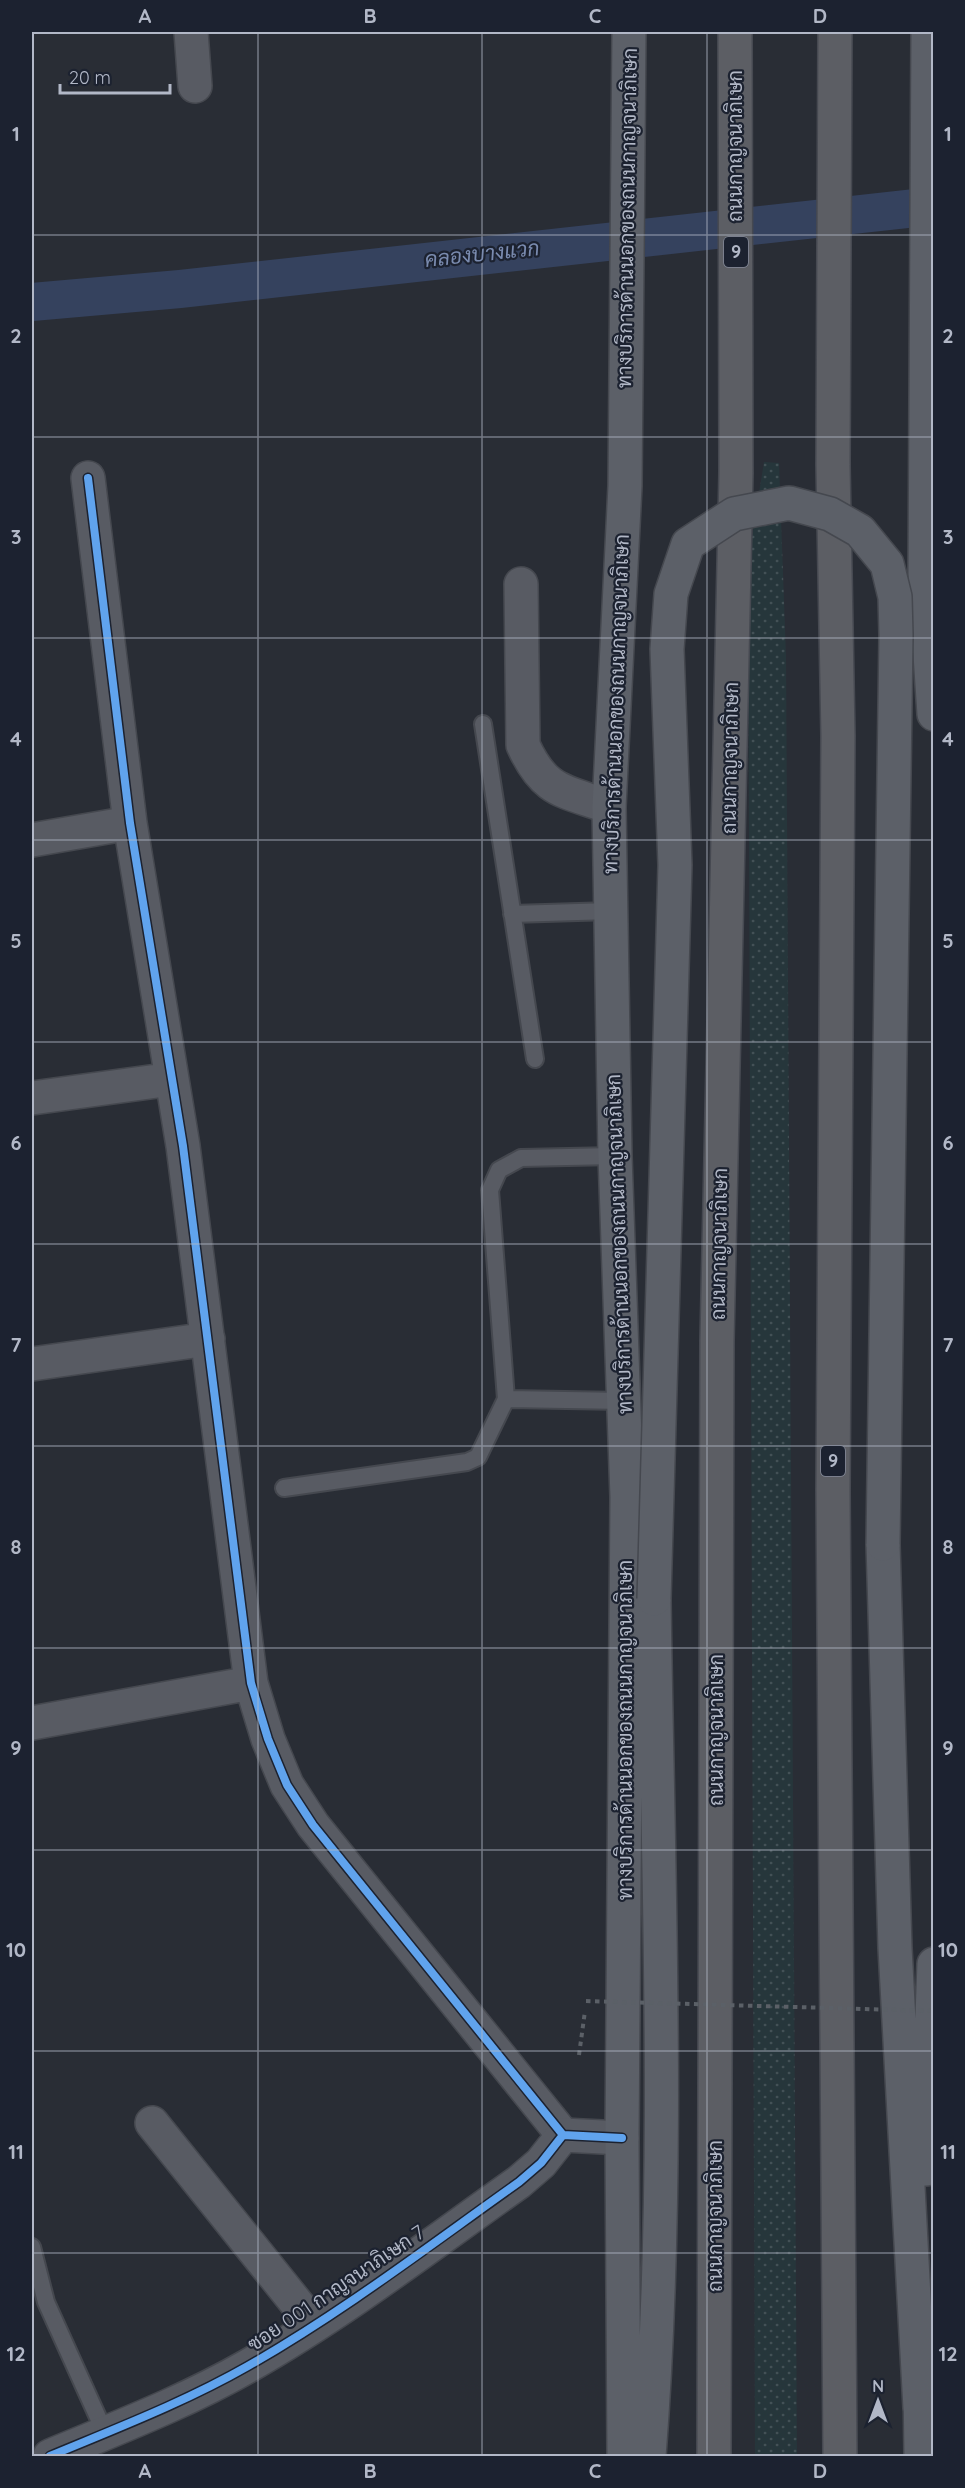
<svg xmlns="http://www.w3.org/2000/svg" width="965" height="2488" viewBox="0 0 965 2488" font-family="Quicksand,Sarabun,sans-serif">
	<defs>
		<pattern id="grass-dots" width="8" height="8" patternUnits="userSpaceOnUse" patternTransform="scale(1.5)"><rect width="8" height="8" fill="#26363b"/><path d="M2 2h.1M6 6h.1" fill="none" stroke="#435156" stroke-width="1.8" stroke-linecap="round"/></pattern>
	</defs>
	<rect width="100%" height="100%" fill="#292d35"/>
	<path fill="url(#grass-dots)" d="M764,462L779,463L786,656L797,2456H755L748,562Z"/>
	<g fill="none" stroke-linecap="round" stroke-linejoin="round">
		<path stroke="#35425e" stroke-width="38" d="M32,302L180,289L934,206"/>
		<defs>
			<path id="service" d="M483,724L535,1059
				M512,914L611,911
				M615,1156L521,1158L499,1170L490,1190L506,1399L624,1401
				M284,1488L467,1462L478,1457L506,1399
				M32,2247L46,2302L105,2433"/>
			<path id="minor" d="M191,32L195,86
				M88,478L130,823L183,1146L251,1683L268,1739L287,1785L313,1825L563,2135
				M521,584L523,745C545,793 563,790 609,807
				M32,840L130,823
				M32,1098L172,1079
				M32,1364L208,1339
				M32,1723L251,1683
				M152,2123L314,2325"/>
			<path id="tertiary" d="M50,2456C117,2428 185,2402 248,2366C343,2312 430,2245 519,2182L541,2163L563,2135L622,2138"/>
			<path id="secondary" d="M928,32L925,580L934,714
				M883,1544L895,1948L920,2408
				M926,2169L934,1964
				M920,2385L921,2456
				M624,2456L622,2138L627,1497L615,1156L609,807L625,486L629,32
				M649,2456C671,2171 658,1884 654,1599"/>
			<path id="trunk" d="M835,32L833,465L838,736L833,1490L840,2456
				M714,2456L717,1341L736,473L735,32"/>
		</defs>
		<use href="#service" stroke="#45484f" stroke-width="20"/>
		<use href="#minor" stroke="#45484f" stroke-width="36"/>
		<use href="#tertiary" stroke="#45484f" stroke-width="36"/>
		<use href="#secondary" stroke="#45484f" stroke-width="36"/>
		<use href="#trunk" stroke="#464951" stroke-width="36"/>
		<path stroke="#5b6067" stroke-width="4" stroke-dasharray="4.5 4.5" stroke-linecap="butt" d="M579,2055L585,2011"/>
		<use href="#service" stroke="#585b63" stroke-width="16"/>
		<use href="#minor" stroke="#585b63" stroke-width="33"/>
		<use href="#tertiary" stroke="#585b63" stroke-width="33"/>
		<use href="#secondary" stroke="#5c6068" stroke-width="33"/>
		<use href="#trunk" stroke="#5c5e64" stroke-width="33"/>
		<defs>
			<path id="secondary-bridge" d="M654,1599L675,865L667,649L671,594L688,544L734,514L789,503L830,514L860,531L887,564L895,597L896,635L883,1544"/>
		</defs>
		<use href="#secondary-bridge" stroke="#45484f" stroke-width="36" stroke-linecap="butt"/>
		<path stroke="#5b6067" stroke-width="4" stroke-dasharray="4.5 4.5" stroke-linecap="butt" d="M586,2001L934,2011"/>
		<use href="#secondary-bridge" stroke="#5c6068" stroke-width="33"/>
		<defs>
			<path id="cycleway" d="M88,478L130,823L183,1146L251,1683L268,1739L287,1785L313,1825L563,2135
				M50,2456C117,2428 185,2402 248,2366C343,2312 430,2245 519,2182L541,2163L563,2135L622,2138"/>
		</defs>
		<use href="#cycleway" stroke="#1c2230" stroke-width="11"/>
		<use href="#cycleway" stroke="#60a3ed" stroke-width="8"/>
	</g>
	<path fill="none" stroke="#b2b8c7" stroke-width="1.5" stroke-opacity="0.55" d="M258,32V2456M482,32V2456M707,32V2456M32,235H934M32,437H934M32,638H934M32,840H934M32,1042H934M32,1244H934M32,1446H934M32,1648H934M32,1850H934M32,2051H934M32,2253H934"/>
	<g text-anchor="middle" stroke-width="4.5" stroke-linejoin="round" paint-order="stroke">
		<g fill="#1c2230" stroke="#858b9a" stroke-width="1.5">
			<rect x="724" y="237" width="24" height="30" rx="4.5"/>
			<rect x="821" y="1446" width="24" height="30" rx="4.5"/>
		</g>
		<g font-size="18" font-weight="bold" fill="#b2b8c7">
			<text x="736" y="258">9</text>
			<text x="833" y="1467">9</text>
		</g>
		<g font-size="20" fill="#b2b8c7" stroke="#1c2230">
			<text transform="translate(735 146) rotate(-90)" y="7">ถนนกาญจนาภิเษก</text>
			<text transform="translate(627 218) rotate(-89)" y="7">ทางบริการด้านนอกของถนนกาญจนาภิเษก</text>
			<text transform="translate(616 704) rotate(-88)" y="7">ทางบริการด้านนอกของถนนกาญจนาภิเษก</text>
			<text transform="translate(730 758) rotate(-89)" y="7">ถนนกาญจนาภิเษก</text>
			<text transform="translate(619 1244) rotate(-92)" y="7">ทางบริการด้านนอกของถนนกาญจนาภิเษก</text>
			<text transform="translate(719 1244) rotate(-89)" y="7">ถนนกาญจนาภิเษก</text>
			<text transform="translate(625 1730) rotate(-90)" y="7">ทางบริการด้านนอกของถนนกาญจนาภิเษก</text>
			<text transform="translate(716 1730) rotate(-90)" y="7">ถนนกาญจนาภิเษก</text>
			<text transform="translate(715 2216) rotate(-90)" y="7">ถนนกาญจนาภิเษก</text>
			<text transform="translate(336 2288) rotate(-34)" y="7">ซอย 001 กาญจนาภิเษก 7</text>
		</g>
		<g font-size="21" font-style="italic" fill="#7a8baf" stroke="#1c2230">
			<text transform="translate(482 254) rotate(-6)" y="7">คลองบางแวก</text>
		</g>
	</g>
	<rect width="965" height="2488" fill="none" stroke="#1c2230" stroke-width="66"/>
	<g transform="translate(878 2401)" stroke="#1c2230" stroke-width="4.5" paint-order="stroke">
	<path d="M0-4.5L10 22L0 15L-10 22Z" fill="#b2b8c7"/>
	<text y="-9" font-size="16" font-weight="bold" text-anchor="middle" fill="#b2b8c7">N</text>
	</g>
	<path d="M60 84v9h110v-9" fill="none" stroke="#b2b8c7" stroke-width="3"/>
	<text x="69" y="84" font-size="18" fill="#b2b8c7" stroke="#1c2230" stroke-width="4.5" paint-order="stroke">20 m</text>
	<rect x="33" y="33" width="899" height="2422" fill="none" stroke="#b2b8c7" stroke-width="2"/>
	<g font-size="20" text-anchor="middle" font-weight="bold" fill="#b2b8c7">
		<text x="145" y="23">A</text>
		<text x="370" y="23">B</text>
		<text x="595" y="23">C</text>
		<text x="820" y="23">D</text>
		<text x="16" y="141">1</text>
		<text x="948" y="141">1</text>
		<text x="16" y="343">2</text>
		<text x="948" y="343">2</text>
		<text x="16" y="544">3</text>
		<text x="948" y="544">3</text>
		<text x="16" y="746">4</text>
		<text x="948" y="746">4</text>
		<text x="16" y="948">5</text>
		<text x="948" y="948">5</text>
		<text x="16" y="1150">6</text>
		<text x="948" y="1150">6</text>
		<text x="16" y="1352">7</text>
		<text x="948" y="1352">7</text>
		<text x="16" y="1554">8</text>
		<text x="948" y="1554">8</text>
		<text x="16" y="1755">9</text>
		<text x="948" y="1755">9</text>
		<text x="16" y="1957">10</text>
		<text x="948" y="1957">10</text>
		<text x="16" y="2159">11</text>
		<text x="948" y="2159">11</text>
		<text x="16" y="2361">12</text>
		<text x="948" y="2361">12</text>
		<text x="145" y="2478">A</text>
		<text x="370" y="2478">B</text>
		<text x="595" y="2478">C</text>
		<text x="820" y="2478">D</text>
	</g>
</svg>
